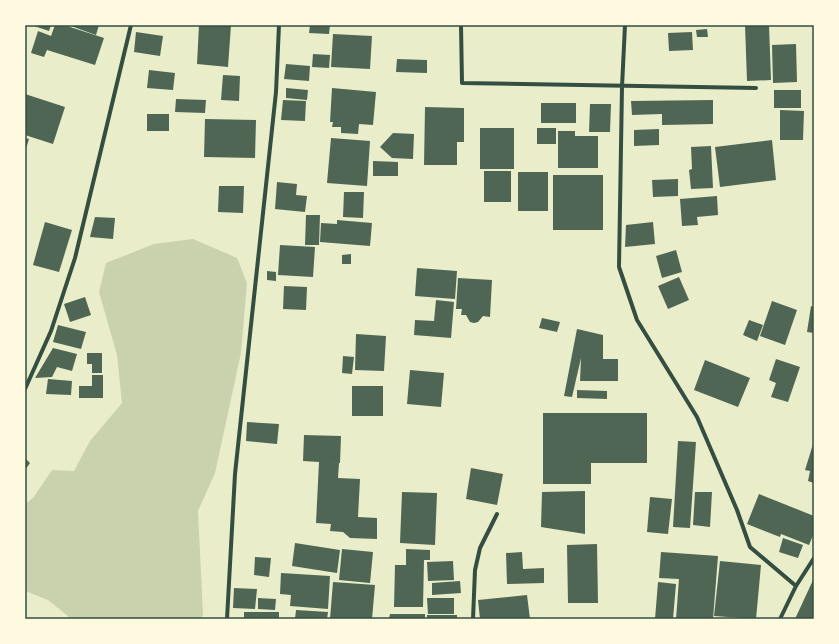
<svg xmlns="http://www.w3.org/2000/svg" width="839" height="644" viewBox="0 0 839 644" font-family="Montserrat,sans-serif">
	<rect width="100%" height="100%" fill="#e9edc9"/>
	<path fill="#cad2ad" d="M193,239L237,258L247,283L241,353L215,473L198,511L203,614L201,619H69L68,616L48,600L25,591V504L33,498L52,470L74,471L90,441L122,403L117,355L99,292L106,263L154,244Z"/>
	<path fill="#4f6655" d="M31,25H51L49,31Z
		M55,25H64L104,38L95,65L47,50L44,57L31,53L38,31L51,36Z
		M68,25H99L96,35Z
		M199,25H231L228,67L197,64Z
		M310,25H330L329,34L309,33Z
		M745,25H769L771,80L747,81Z
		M707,29L708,37H697L696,30Z
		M136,32L163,36L160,56L134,52Z
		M692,32L693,50L669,51L668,33Z
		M333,34L372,36L370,69L331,67Z
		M796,44L797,82L773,83L772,45Z
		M313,54L330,55L329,68L312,67Z
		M397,59L427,60V73L396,72Z
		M286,64L310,66L309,81L284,79Z
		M149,70L175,73L173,90L147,88Z
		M223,75L240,76L239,101L221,100Z
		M286,88L308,90L307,100L286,98Z
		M332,88L376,92L373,125L359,124L358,134L341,133V127H332L333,122H330Z
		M774,90H801V108H774Z
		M25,94L65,107L53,144L25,135Z
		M176,99L206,100L205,113L175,112Z
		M283,100L306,101L305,121L281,120Z
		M713,100V124L662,125V114L632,115L631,101Z
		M541,103H576V123H541Z
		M590,104H611L610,132H589Z
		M425,107L464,108V142H457V165H424Z
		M780,110L804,111L803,140H780Z
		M147,114H169V131H147Z
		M205,119L256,120L255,158L204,157Z
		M480,128H514V169H480Z
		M537,128H556V144H537Z
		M659,129V145L634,146V130Z
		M558,131H575V136H598V168H558Z
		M393,133L414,134L413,159L392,158L380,147Z
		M25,138L29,139L25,152Z
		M331,138L370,141L367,186L327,183Z
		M772,140L776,180L720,187L715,147Z
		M711,146L713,188L691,189L689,170L692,169L691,147Z
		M373,161L398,162V176H373Z
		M484,171H511V202H484Z
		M518,172H548V211H518Z
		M553,175H603V230H553Z
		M678,179V196L653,197L652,180Z
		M277,182L297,184L296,195L307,196L305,212L275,209Z
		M219,186H244L243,213L218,212Z
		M344,192H364L363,218L343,217Z
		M717,196L718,215L697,217L698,225L682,226L680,199Z
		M306,215H320L319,245H305Z
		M95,217L115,218L113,239L90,237Z
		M337,220L372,223L370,246L320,242L321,223L337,224Z
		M45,222L72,230L59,272L33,265Z
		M653,222L655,244L625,247L626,225Z
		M280,245L315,247L313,277L278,275Z
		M676,250L682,272L662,278L656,256Z
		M351,254V264H342V255Z
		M417,268L457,271L455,299L415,296Z
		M267,271L276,272V281L267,280Z
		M679,277L689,300L668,309L658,286Z
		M458,278L492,280L490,317L483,316L478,322L474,323L470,322L466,315H461L462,309H456Z
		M284,286L307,287L306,310L283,309Z
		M85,297L91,315L70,322L64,304Z
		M436,300L454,302L451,338L414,335L415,320L434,321Z
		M772,301L797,310L785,345L760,336Z
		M811,306L814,307V333L807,332Z
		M542,318L560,322L557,332L539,328Z
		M749,320L763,325L757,341L743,335Z
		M58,325L86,332L81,349L53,342Z
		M577,329L603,335V359H618V381H580L581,358L572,397L564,396Z
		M356,334L386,336L384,371L355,370Z
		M53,348L77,354L72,371L57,367L52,377L35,378Z
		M87,353H102V373H92V364H87Z
		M343,356L354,357L352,374L342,373Z
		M776,359L800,367L788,402L771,397L776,383L769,380Z
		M705,360L750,378L738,407L694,390Z
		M410,370L444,373L441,407L407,404Z
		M92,375H103V398H79V386H92Z
		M48,379L72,381L71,395L46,394Z
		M352,386H383V416H352Z
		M577,390L607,391V399L577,398Z
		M543,413H647V463H591V484H543Z
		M247,422L279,424L277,444L246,441Z
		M304,435L341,436L340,463L322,462L339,463L338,478L360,479L358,517L377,518V539L350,538L343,532L330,531L331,524L316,523L319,462L303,461Z
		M678,441L696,442L690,528L673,527Z
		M814,441V483L808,481L810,471L805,470Z
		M25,458L30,463L25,470Z
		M471,468L503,474L497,505L466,499Z
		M585,491V534L541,527L542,492Z
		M402,492L437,493L435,545L400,543Z
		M695,492H712L710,527L693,525Z
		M759,494L814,516V533L809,545L781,534L780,537L747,524Z
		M650,497L672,499L668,534L647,532Z
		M783,538L803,545L798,558L779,552Z
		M295,543L340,550L337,573L292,566Z
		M597,544L598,603H568L567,545Z
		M342,549L373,552L370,583L339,580Z
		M406,549L430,550V560H424L423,607H394L395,565H406Z
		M522,552L523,569L544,568V583L507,584L506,553Z
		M661,552L718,556L713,619H676L679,579L659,578Z
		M255,557L271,558L269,577L254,575Z
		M453,561L454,580L428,581L427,562Z
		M720,561L761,565L756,619L714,616Z
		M281,573L330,576L328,609L290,606L291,595L280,594Z
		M814,578V619H795Z
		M460,581L461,593L432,595V583Z
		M333,582L375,585L372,619H330Z
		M658,582L676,584L673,619H655Z
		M234,588L257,589L255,609L233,608Z
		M527,595L530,619H480L478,600Z
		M258,598L276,599L275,610L258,609Z
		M427,598H454V614H428Z
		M296,610L328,612L327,619H295Z
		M244,612H279V619H244Z
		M390,614H425V619H389Z
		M427,615H457V619H427Z"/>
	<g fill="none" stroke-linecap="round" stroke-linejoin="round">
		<path stroke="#344e41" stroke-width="4" d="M461,25L462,83L756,88
			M625,25L622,87L619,267L637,320L697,417L737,510L750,547L796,586
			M25,389L51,331L75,258L131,25
			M227,619L235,474L276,92L279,25
			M473,619L475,570L480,548L497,514
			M780,619L796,586L814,558"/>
	</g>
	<rect width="839" height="644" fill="none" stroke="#fefae0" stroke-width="52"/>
	<rect x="26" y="26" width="787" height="592" fill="none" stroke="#344e41" stroke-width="1.5"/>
</svg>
